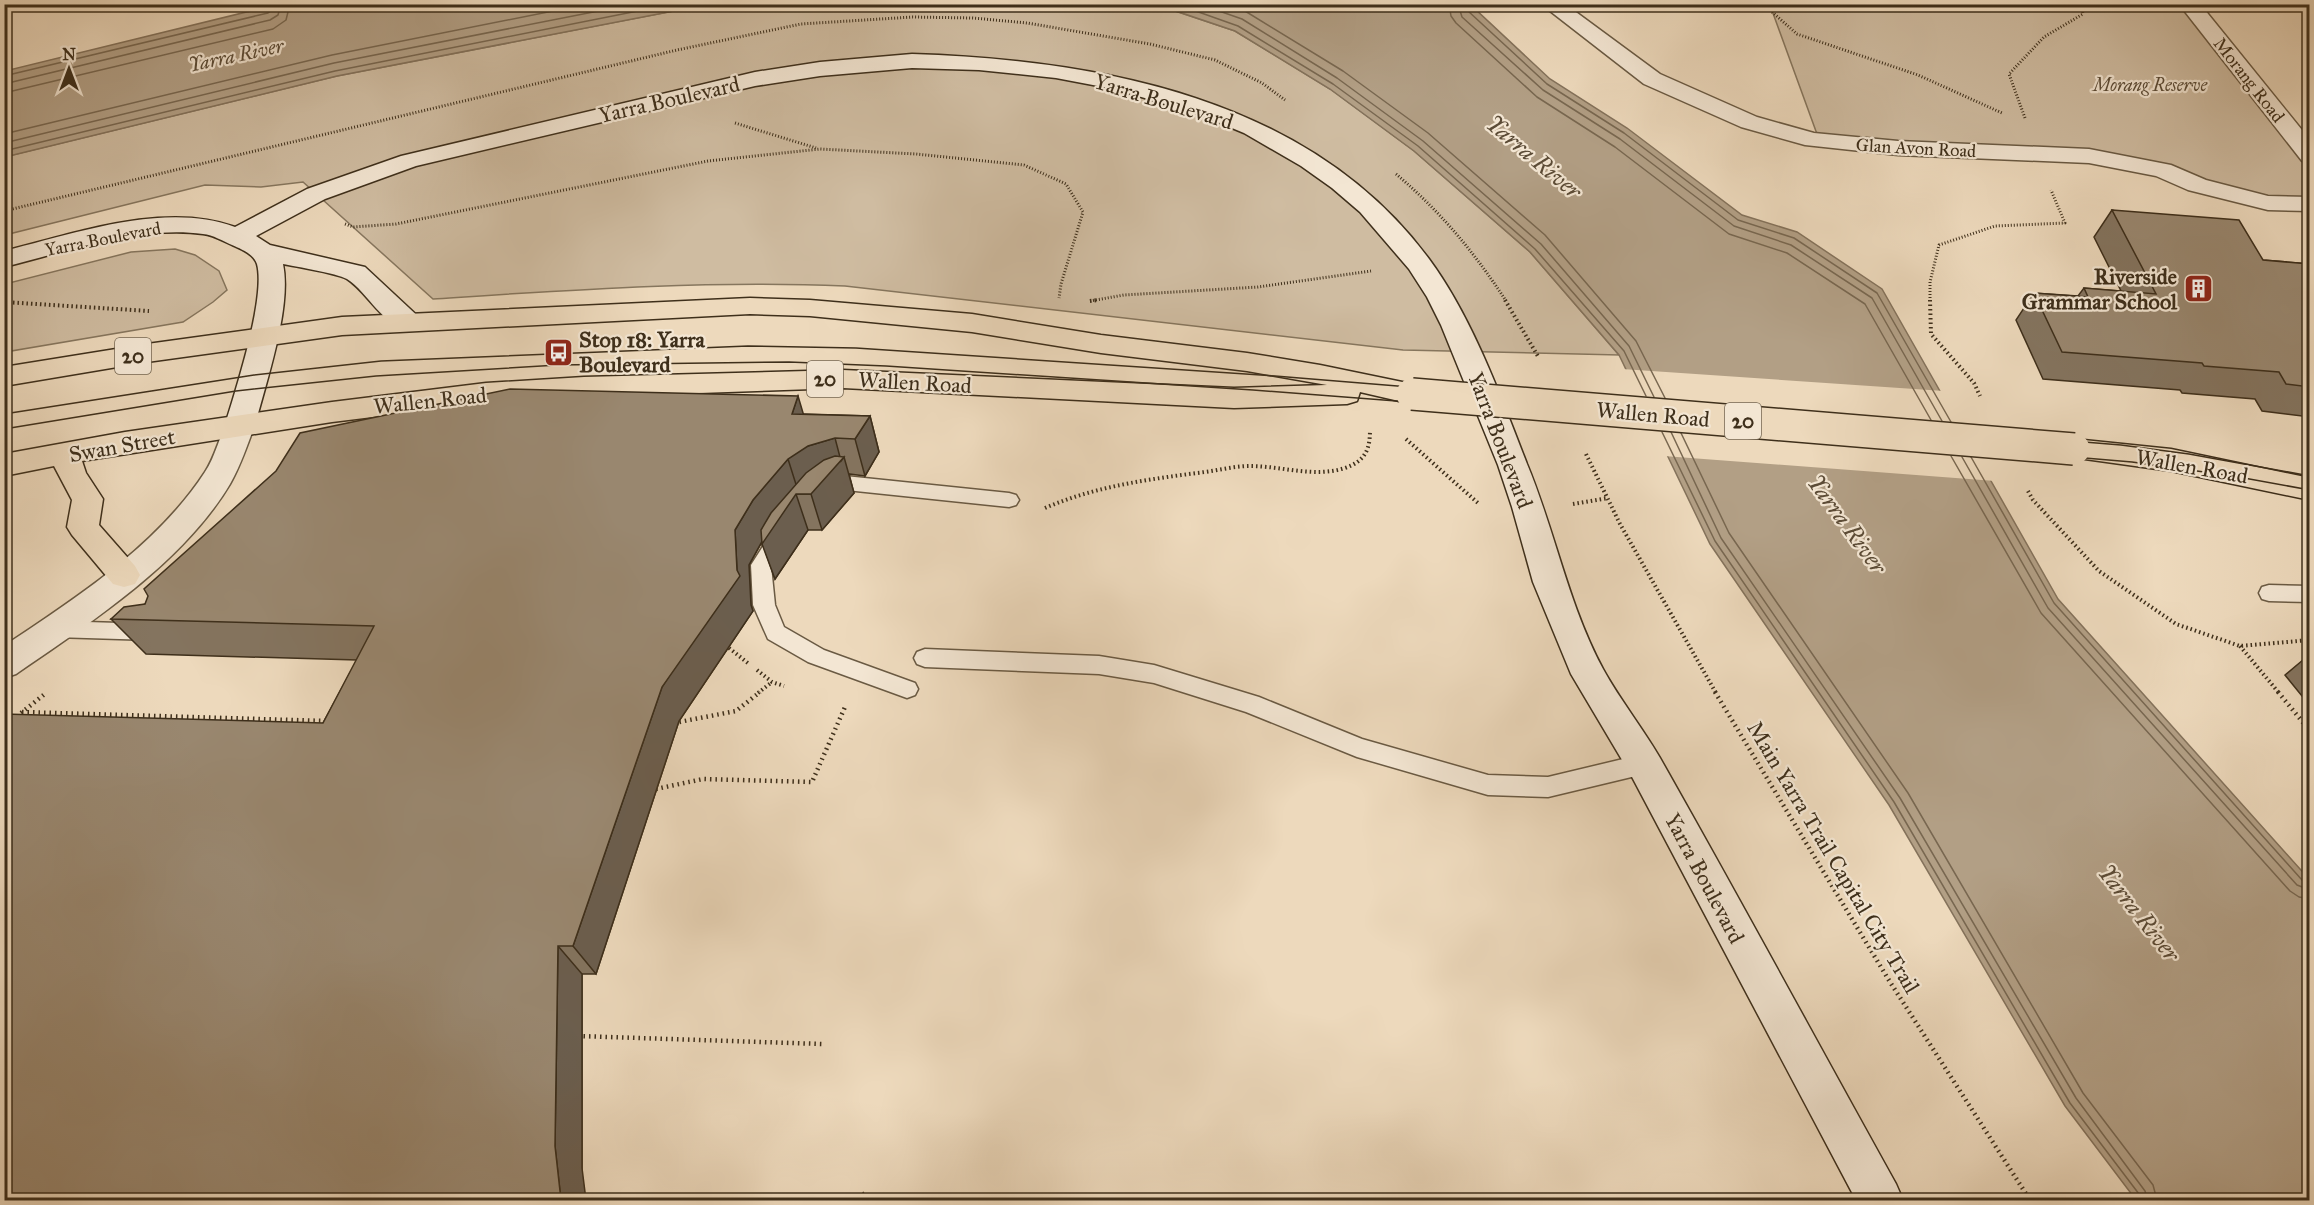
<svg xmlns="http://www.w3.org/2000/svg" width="2314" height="1205" viewBox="0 0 2314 1205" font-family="'IM FELL Great Primer',serif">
	<rect width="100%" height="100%" fill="#edd9bc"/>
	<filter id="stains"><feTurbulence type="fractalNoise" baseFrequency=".00333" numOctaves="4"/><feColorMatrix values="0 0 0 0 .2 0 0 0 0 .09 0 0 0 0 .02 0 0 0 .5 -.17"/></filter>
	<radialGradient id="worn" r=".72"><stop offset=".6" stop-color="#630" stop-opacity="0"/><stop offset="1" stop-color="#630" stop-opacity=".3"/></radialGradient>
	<path fill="#cfbca1" stroke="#86765e" stroke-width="1.5" d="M705,5H1157L1235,31L1330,89L1414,151L1530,252L1619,355L1403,350L845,286C707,280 570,290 433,299L303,182L261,187L205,185L5,235L4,157L337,76Z
		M1770,5H2189L2309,156V204L2299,205L2103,156L1898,148L1817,134Z
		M175,249L195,255L219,271L227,290L213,302L183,322L5,352V284L131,252Z"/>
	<path fill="#b29f85" stroke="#84725b" stroke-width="1.5" d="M279,4H705V5L337,76L5,157V71Z
		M1158,5H1466L1475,9L1550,79L1627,128L1742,215L1797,232L1882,289L2058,599L2309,879V1200H2136L2065,1106L1889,805L1710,544L1619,355L1530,252L1414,151L1330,89L1235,31Z"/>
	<path fill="#edd9bc" d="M1622,369L1944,391L1995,481L1664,456Z"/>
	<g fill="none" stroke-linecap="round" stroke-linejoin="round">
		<path stroke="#786750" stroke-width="1.5" d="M1176,4L1238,26L1333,84L1418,146L1535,249L1624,351L1646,396
			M1199,4L1242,19L1337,78L1423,141L1541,244L1629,346L1654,397
			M1227,4L1245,11L1343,71L1428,133L1545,235L1636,341L1665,398
			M1449,4L1451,16L1456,23L1537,97L1615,147L1729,234L1787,253L1865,304L1931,420
			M1458,4L1462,17L1543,90L1620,139L1734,226L1791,245L1872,298L1942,421
			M1466,4L1468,11L1547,84L1624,133L1738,220L1794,238L1877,293L1951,422
			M4,76L268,13L272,10L273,4
			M4,84L270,20L278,15L281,4
			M4,93L273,29L286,20L290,4
			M4,134L332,55L588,4
			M4,143L334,63L634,4
			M4,151L335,71L673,4
			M1662,432L1715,541L1894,802L2070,1103L2139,1194L2140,1200
			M1671,432L1721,538L1900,798L2076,1098L2145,1191L2148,1200
			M1681,433L1729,533L1908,793L2083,1093L2153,1185L2157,1200
			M1951,456L2041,613L2290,891L2299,897L2310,899
			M1962,457L2048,608L2297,885L2310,890
			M1971,457L2054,603L2302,880L2310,882"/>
		<defs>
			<path id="lane" d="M845,476L1009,493L1016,495L1019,500L1016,505L1009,507L846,490L824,497L817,495L814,490L817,485Z
				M781,527L788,529L791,534L771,566L775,605L784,627L824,650L915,683L918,689L915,695L907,698L808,662L768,639L753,605L751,565L774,529Z
				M2269,585L2310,586V602L2269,601L2262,599L2259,593L2262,587Z
				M54,621L152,624L160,626L163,632L160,638L152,640L54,637L46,635L43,629L46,623Z
				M925,649L1099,656L1154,665L1259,697L1362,739L1488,775L1548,777L1644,754L1652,757L1656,764L1652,771L1644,774L1548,797L1488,795L1357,757L1246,712L1154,683L1099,674L925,667L917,664L914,658L917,652Z"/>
			<path id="street" d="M1541,4H1565L1660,74L1757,117L1814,133L1898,141L2089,149L2171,165L2206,180L2268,196L2310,197V211L2268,210L2188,190L2156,176L2089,163L1898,155L1805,145L1741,127L1644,84Z
				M2179,4H2200L2310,140V163L2302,161Z
				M240,415L250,418L255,425C247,445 241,465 230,484C183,563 90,623 16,674L4,678V646C76,598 157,546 205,472C216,456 219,435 230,418Z"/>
			<path id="secondary" d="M912,54C1100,60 1310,98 1429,259C1472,317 1501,397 1527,464C1555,531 1568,604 1603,669C1620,700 1642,727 1660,758C1740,899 1817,1042 1896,1184L1903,1200H1856L1631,775L1571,674L1533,582L1512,507L1498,465L1441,325L1427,297L1409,269L1360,212L1332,188L1301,166L1244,133L1196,113L1114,89L1056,78L979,70L912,68L820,76L755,86L416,166L325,199L256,236L270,245L365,267L423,321L419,327C386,336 371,294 347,279C336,273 297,267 283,264C292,307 266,382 255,425L250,432L240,435L230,432L225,425C236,389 266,297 257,264C254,254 241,249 232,245C223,241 213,235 203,234C140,225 65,252 4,267V251C74,234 165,201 235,227L307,189L401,156L755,72L820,62Z"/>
			<path id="primary" d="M750,298L810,300L972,314L1101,335L1247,353L1320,365L1412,384L1422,387L1426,394L1422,401L1412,404L1360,392L1357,401L1347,404L1234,408L843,388L584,397L486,403L332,422L82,461L86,473L103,499L99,525L135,566L140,575L135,584L124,587L113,584L72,535L67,527L72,500L54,466L4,476V454L125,432L332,402L486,383L584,377L843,370L1234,388L1327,385L1247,371L1101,353L972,332L810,316L750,314L342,335L147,362L4,386V367L147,344L342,317Z
				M2074,439L2171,449L2310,478V500L2171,471L2063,456L2059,449L2063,442Z"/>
		</defs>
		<use href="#lane" stroke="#6a5a43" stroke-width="3"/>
		<use href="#street" stroke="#6a5a43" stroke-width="3"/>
		<use href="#secondary" stroke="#3e2f1b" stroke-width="3"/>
		<use href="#primary" stroke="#3e2f1b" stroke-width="3"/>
		<path stroke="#3e2f1b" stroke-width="3" stroke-dasharray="1 2" stroke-linecap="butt" d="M1763,4L1797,34L1918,75L2002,113
			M2025,118L2009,74L2044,37L2083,14L2081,4
			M735,123L816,148
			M1396,174C1440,211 1475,253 1506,301
			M4,211L677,50L801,24L913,17L973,18L1027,23L1150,44L1215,60L1262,83L1285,100
			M345,224L353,227L396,224L708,161L820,149L916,154L1024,165L1066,184L1083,212L1061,284L1059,298
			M1090,301L1124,295L1258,287L1371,271
			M1930,301V282L1939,245L1995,226L2065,223L2051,190"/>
		<path stroke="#3e2f1b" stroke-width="4" stroke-dasharray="1.5 3" stroke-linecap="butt" d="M1505,300L1539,358
			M1930,300L1931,334L1974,383L1980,396
			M1090,301L1098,300
			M4,302L149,311
			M1406,439L1479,504
			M1586,454L1620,524L1716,693
			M2028,491L2033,500L2099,571L2176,624L2240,646L2310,640
			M1573,504L1608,498
			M1045,508C1096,486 1150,479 1205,472C1220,470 1235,466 1250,466C1282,466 1314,478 1345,468C1365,461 1370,450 1370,430
			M2240,646L2279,693
			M729,648L749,664
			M757,670L772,682L784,686
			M758,693L772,682"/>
		<path stroke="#3e2f1b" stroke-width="4.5" stroke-dasharray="1.5 4" stroke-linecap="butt" d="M1715,692L1890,982L2030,1200
			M2278,692L2310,731
			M22,712L327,721
			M21,713L46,693
			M674,723L736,711L760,692
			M656,789L703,779L812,782L845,707
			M578,1036L822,1044
			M854,1200L867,1192"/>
		<use href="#lane" fill="#f3e6d3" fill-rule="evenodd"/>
		<use href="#street" fill="#f3e6d3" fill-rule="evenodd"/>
		<use href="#secondary" fill="#f3e6d3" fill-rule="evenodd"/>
		<use href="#primary" fill="#edd9bc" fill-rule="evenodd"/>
		<path stroke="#3e2f1b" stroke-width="1.5" d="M4,414L254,375L381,361L748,346L856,348L1275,376L2121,445L2189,454L2310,476
			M4,429L236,391L376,376L558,365L789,362L886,366L1253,390L1630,419L2132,462L2233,476L2310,490"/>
		<defs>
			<path id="primary-bridge" d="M1412,394L2074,449"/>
		</defs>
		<use href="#primary-bridge" stroke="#3e2f1b" stroke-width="34" stroke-linecap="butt"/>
		<use href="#primary-bridge" stroke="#edd9bc" stroke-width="31"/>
	</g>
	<path fill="#84745f" stroke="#3e2f1b" stroke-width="1.5" d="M2112,210L2263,260L2310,264V417L2262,411L2255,399L2182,393L2180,390L2043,379L2016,320L2034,293L2078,296L2084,288L2121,291L2094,237Z
		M803,414L870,416L879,452L865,476L849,474L854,493L822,530H808L775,579L762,542L749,565L751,605L753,611L679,721L596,974H582V1168L323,723L357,660L146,654L111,619L145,604Z
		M2310,654V706L2285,675Z"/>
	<path fill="#6b5e4e" stroke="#3e2f1b" stroke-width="1.5" d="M798,396L809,433L808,446L835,438L841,461L844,457L854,493L822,530L811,494H799L788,459L792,414Z
		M870,416L879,452L865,476L855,439Z
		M788,459L799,494H796L808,530L775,579L762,544L765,536L749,565L751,605L753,611L679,721L596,974L573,946L662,687L737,570L735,530L753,500Z
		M558,946L582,974V1168L586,1200H561L555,1146Z"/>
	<path fill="#99876f" stroke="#3e2f1b" stroke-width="1.5" d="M2112,210L2239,220L2263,260L2310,264V387L2286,384L2279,372L2204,366L2202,363L2062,352L2034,293L2088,297L2084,288L2156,294Z
		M510,389L798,396L792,414L870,416L855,439L835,438L808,446L788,459L753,500L735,530L737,570L740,576L662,687L573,946H558L555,1146L561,1200H4V714L323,723L374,626L111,619L124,607L145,604L148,596L144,589L276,471L300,433Z
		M835,456L844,457L811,494H796L762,544L761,530L771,513L806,473L824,460Z"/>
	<defs>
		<symbol id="building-square" viewBox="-11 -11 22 22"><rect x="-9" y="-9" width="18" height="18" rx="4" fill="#8f2418" stroke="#f3e6d3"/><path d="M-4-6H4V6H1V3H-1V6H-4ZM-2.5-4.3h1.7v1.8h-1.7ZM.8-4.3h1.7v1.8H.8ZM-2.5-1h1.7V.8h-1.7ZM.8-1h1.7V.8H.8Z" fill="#fff"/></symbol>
		<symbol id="bus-square" viewBox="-11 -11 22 22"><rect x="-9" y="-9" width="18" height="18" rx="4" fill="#8f2418" stroke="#f3e6d3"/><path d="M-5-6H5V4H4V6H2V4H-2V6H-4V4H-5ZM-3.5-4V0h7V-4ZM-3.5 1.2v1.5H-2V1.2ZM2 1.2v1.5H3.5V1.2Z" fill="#fff"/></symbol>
	</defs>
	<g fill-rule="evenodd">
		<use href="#building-square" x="2182" y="272" width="33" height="33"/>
		<use href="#bus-square" x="542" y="336" width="33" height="33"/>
	</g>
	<g text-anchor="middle" stroke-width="4.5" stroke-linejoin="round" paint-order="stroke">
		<g font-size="18" fill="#3e2f1b" stroke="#f3e6d3">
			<text transform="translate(2249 80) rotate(52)" y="6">Morang Road</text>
			<text transform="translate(1916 148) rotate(3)" y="6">Glan Avon Road</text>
			<text transform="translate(103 239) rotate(-11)" y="6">Yarra Boulevard</text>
		</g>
		<g font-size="18" font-style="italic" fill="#5b4b36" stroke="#f3e6d3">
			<text x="2150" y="91">Morang Reserve</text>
		</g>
		<g font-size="20" font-style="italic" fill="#5b4b36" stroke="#f3e6d3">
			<text transform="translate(236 55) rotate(-12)" y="7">Yarra River</text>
		</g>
		<g fill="#f3e6d3" stroke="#746652" stroke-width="1.5">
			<rect x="115" y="338" width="36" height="36" rx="4.5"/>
			<rect x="807" y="361" width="36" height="36" rx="4.5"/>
			<rect x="1725" y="403" width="36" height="36" rx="4.5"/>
		</g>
		<g font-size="21" font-weight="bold" fill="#3e2f1b">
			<text x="133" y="363">20</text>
			<text x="825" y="386">20</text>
			<text x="1743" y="428">20</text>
		</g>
		<g font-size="22" fill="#3e2f1b" stroke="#f3e6d3">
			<text transform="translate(669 99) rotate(-13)" y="8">Yarra Boulevard</text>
			<text transform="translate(1164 101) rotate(17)" y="8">Yarra Boulevard</text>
			<text transform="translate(915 382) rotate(3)" y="8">Wallen Road</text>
			<text transform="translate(430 400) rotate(-6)" y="8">Wallen Road</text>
			<text transform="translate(1653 414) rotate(5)" y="8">Wallen Road</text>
			<text transform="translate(1501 440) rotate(69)" y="8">Yarra Boulevard</text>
			<text transform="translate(122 445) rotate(-10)" y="8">Swan Street</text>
			<text transform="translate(2192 466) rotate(10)" y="8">Wallen Road</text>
			<text transform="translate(1834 857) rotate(59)" y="8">Main Yarra Trail Capital City Trail</text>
			<text transform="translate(1705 878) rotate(62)" y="8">Yarra Boulevard</text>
		</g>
		<g font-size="22" font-weight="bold" fill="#3e2f1b" stroke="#f3e6d3" text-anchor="end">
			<text x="2177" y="284">Riverside<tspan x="2177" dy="25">Grammar School</tspan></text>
			<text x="579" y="347" text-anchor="start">Stop 18: Yarra<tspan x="579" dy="25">Boulevard</tspan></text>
		</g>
		<g font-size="24" font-style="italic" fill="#5b4b36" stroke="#f3e6d3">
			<text transform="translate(1534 157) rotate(40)" y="8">Yarra River</text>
			<text transform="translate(1847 524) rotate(54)" y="8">Yarra River</text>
			<text transform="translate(2139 913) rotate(52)" y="8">Yarra River</text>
		</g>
	</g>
	<rect width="2314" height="1205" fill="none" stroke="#edd9bc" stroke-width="24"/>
	<rect x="6" y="6" width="2302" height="1193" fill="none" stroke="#3e2f1b" stroke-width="3"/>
	<rect x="12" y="12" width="2290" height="1181" fill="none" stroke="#3e2f1b" stroke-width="1.5"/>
	<g transform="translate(69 69)" stroke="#f3e6d3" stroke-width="4.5" paint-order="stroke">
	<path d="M0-4.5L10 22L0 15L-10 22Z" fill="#3e2f1b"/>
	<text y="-9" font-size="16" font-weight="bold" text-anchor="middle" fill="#3e2f1b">N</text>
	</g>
	<rect width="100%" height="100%" filter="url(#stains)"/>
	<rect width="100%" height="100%" fill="url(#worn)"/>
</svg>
